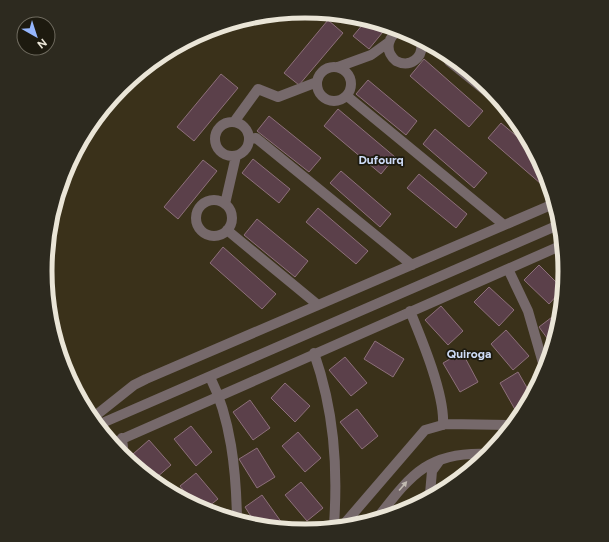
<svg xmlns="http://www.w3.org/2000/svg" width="609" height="542" viewBox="0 0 609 542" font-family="Figtree,sans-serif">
	<rect width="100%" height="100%" fill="#3a311a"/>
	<path fill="#5b404a" stroke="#8d707a" d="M328,20L343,33L299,85L284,73Z
		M364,23L387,27L369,49L353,36Z
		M424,59L483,111L469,127L410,76Z
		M221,74L238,88L194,141L177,127Z
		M368,80L417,121L406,135L356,94Z
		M338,109L395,157L381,174L324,126Z
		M269,116L321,158L309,172L257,131Z
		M501,123L527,145L545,172L548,190L488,138Z
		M435,129L487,173L474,188L423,144Z
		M253,159L290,189L279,203L242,173Z
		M203,160L217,171L178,219L164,207Z
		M341,171L391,214L380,227L330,183Z
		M419,174L467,214L456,228L407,188Z
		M318,208L368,251L356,264L306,222Z
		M257,219L308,261L295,277L244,235Z
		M223,247L276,294L262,309L210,263Z
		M539,265L561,287L560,292L549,304L524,280Z
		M489,287L514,310L499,326L474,302Z
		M441,306L463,331L448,345L425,320Z
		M556,314L550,342L539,327Z
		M506,330L529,356L513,370L491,344Z
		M375,341L404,359L393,377L364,359Z
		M462,352L478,382L460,392L443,363Z
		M345,357L367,383L351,396L329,370Z
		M518,372L530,393L517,413L500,383Z
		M285,383L310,406L295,422L271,398Z
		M250,400L270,428L253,440L233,412Z
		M357,409L378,436L362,449L340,422Z
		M191,426L212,452L196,466L174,439Z
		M298,432L321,458L305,472L282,446Z
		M149,440L171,465L156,478L133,454Z
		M257,448L275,477L257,488L239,459Z
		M196,473L218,499L204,510L195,505L180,486Z
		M301,482L323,508L307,521L285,495Z
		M262,495L282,523L278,526L254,521L245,507Z"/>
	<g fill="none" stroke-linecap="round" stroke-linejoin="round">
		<path stroke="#76696b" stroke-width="10" d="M402,30C387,35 384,51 396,61C410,68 424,58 421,42
			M449,61L496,99
			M317 84a17 17 0 1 1 34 0a17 17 0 1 1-34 0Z
			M338,67L371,55L389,42
			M347,96L504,225
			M215 139a17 17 0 1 1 34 0a17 17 0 1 1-34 0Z
			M234,122L258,89L278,97L317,82
			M250,139L256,138L412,265
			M196 218a18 18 0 1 1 36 0a18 18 0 1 1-36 0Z
			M225,204L236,156
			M227,230L318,305
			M508,269L528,311L545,370
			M410,311C422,340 445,395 443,425
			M314,353C334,410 338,466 334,525
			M210,377C231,419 236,470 237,518
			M95,416L134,385L146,379L551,205
			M100,424L556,226
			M122,438L124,457
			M113,443L560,246
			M430,494L432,471L440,460
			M379,516C412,473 430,451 489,454
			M345,523L425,430L446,424L509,425"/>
	</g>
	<defs><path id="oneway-solid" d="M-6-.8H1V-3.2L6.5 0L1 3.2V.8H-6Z"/></defs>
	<use fill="#c1bab1" href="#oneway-solid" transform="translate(403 486) rotate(-49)"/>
	<g text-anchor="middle" stroke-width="3.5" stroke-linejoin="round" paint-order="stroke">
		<g font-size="12" font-weight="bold" fill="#cedcf7" stroke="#1d1a0f">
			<text x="381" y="164">Dufourq</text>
			<text x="469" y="358">Quiroga</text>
		</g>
	</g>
	<path d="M0 0H609V542H0ZM52 271a253 253 0 1 1 506 0a253 253 0 1 1-506 0Z" fill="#2d2a1f" fill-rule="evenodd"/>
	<path fill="none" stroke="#eae5d7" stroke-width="5" d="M52 271a253 253 0 1 1 506 0a253 253 0 1 1-506 0Z"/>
	<g transform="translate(36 36) rotate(141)"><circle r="19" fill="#1d1a0f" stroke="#6f6b5f"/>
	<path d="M0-3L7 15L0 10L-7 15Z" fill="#95b6fd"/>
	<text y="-6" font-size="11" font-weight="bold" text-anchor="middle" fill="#eae5d7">N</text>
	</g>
</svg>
